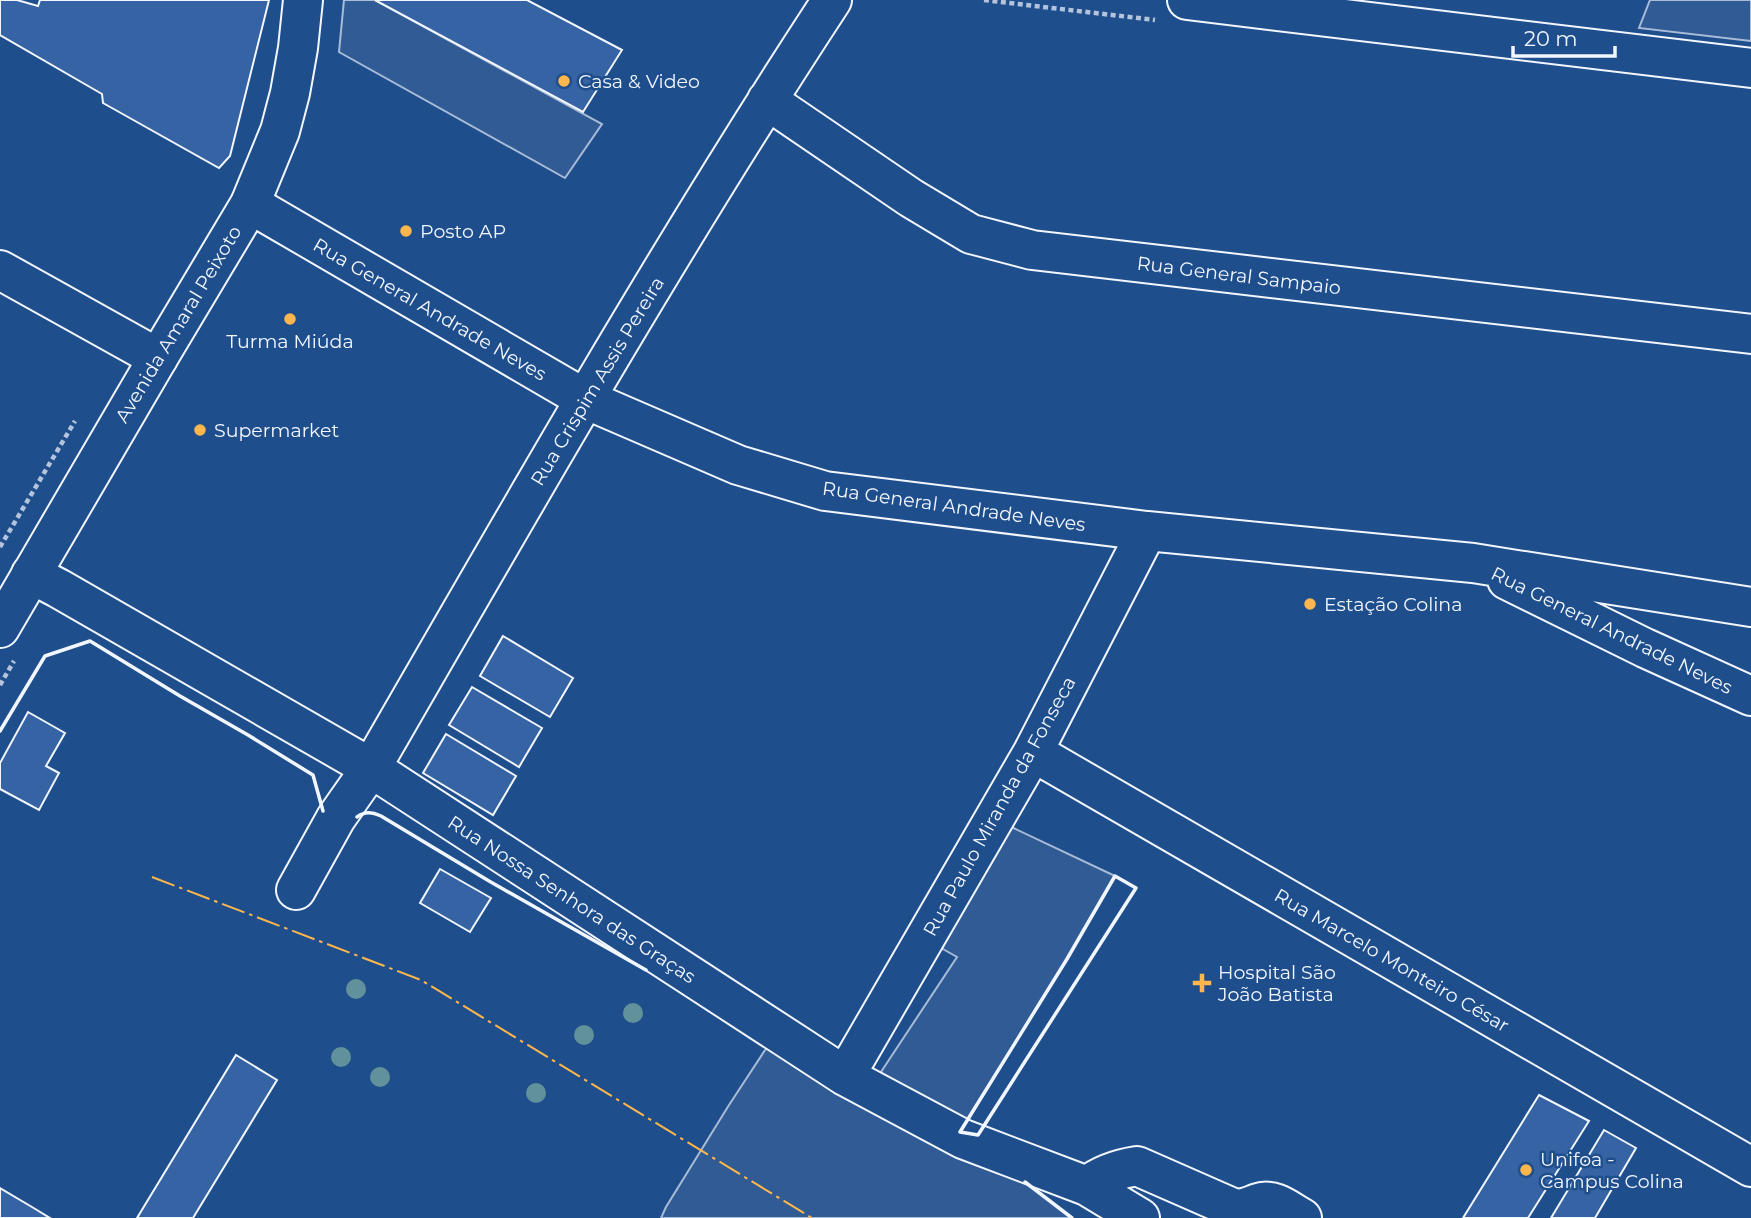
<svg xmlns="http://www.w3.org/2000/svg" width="1751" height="1218" viewBox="0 0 1751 1218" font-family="Montserrat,sans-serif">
	<rect width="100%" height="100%" fill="#1f4e8c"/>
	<path fill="#305b95" stroke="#a8bbd7" stroke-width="2" d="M344,0H375L602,124L565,178L339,52Z
		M1650,0H1751V41L1639,28Z
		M1007,825L1115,876L1067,959L960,1132L871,1087L957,957L934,944Z
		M771,1041L1032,1187L1072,1218H661L666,1207L729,1105Z"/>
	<path fill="#3563a3" stroke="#f2f6ff" stroke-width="2" d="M0,0H17L38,6L40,0H269L230,156L219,168L103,103L102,94L0,35Z
		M375,0H527L622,50L583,112Z
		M503,636L573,678L550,717L480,676Z
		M472,687L542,728L519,767L449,725Z
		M28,712L65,733L46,766L59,773L39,810L0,789V763Z
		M446,734L516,776L493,815L423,773Z
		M440,869L491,898L470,932L420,903Z
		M236,1055L277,1080L193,1218H137Z
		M1539,1095L1589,1121L1528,1218H1463Z
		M1604,1130L1636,1148L1595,1218H1551Z
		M0,1188L32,1207L50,1218H0Z"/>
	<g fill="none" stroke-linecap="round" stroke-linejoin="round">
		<defs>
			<path id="minor" d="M1187,0L1751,68
				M767,100L911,198L971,234L1032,250L1751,334
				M250,204L585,399L738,465L825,491L1147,531L1473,563L1751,607
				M0,270L158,358
				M31,574L58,588L371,768L845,1076L963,1139L1087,1186L1140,1218
				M1507,580L1645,648L1751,696
				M1033,752L1751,1167
				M296,890L336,818L371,768C520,510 668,250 832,0
				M845,1076L1033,752L1147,531
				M1087,1186C1102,1174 1118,1169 1137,1166L1235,1209C1245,1209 1250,1206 1258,1203C1274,1197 1289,1211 1302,1218"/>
			<path id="major" d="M0,628L158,358L250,204L280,131L290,93L298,48L303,0"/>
		</defs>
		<use href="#minor" stroke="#f2f6ff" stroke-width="42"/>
		<use href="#major" stroke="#f2f6ff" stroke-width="42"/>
		<path stroke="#b3c4dc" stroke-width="4.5" stroke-dasharray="5 3.5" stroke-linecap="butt" d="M984,0L1155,20
			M0,547L75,421
			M0,685L14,661"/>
		<use href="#minor" stroke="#1f4e8c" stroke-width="38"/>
		<use href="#major" stroke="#1f4e8c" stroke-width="38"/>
		<path stroke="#f2f6ff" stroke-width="3.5" d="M0,731L45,656L90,641L180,696L248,735L313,775L323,811
			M357,817C365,811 372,812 381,816L489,881L646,970
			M1115,876L1136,888L978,1135L960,1132L1067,959Z
			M1025,1182L1072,1218"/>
		<path stroke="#ffb74d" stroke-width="2" stroke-dasharray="24 5 3.5 5" stroke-linecap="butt" d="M152,877L421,980L812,1218"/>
	</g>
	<g fill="#61919a">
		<circle cx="356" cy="989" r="10"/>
		<circle cx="633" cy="1013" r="10"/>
		<circle cx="584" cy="1035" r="10"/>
		<circle cx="341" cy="1057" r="10"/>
		<circle cx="380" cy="1077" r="10"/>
		<circle cx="536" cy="1093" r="10"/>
	</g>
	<g fill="#ffb74d" stroke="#1f4e8c" stroke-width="2.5">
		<circle cx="564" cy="81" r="7"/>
		<circle cx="406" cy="231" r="7"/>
		<circle cx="290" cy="319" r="7"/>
		<circle cx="200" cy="430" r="7"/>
		<circle cx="1310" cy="604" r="7"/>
		<path d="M1198.5 972.5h7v7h7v7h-7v7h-7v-7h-7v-7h7z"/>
		<circle cx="1526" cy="1170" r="7"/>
	</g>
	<g text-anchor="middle" stroke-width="5" stroke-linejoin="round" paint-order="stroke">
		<g font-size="19" fill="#f2f6ff" stroke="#1f4e8c" text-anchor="start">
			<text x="578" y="88">Casa &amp; Video</text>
			<text x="420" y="238">Posto AP</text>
			<text x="290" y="348" text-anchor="middle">Turma Miúda</text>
			<text x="214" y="437">Supermarket</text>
			<text x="1324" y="611">Estação Colina</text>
			<text x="1218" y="979">Hospital São<tspan x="1218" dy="22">João Batista</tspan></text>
			<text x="1540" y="1166">Unifoa -<tspan x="1540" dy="22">Campus Colina</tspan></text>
		</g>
		<g font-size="19" fill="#f2f6ff" stroke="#1f4e8c">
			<text transform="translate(1239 275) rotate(7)" y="7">Rua General Sampaio</text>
			<text transform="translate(430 309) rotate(30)" y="7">Rua General Andrade Neves</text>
			<text transform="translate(178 324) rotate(-59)" y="7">Avenida Amaral Peixoto</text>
			<text transform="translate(597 381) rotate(-59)" y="7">Rua Crispim Assis Pereira</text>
			<text transform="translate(954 506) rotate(8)" y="7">Rua General Andrade Neves</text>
			<text transform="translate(1612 630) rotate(26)" y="7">Rua General Andrade Neves</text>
			<text transform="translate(999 806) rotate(-61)" y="7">Rua Paulo Miranda da Fonseca</text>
			<text transform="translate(572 899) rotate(33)" y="7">Rua Nossa Senhora das Graças</text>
			<text transform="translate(1392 960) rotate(30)" y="7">Rua Marcelo Monteiro César</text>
		</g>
	</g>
	<path d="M1513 46v10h102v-10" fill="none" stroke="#f2f6ff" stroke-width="3.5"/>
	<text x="1524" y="46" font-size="21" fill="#f2f6ff" stroke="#1f4e8c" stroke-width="5" paint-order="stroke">20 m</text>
</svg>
